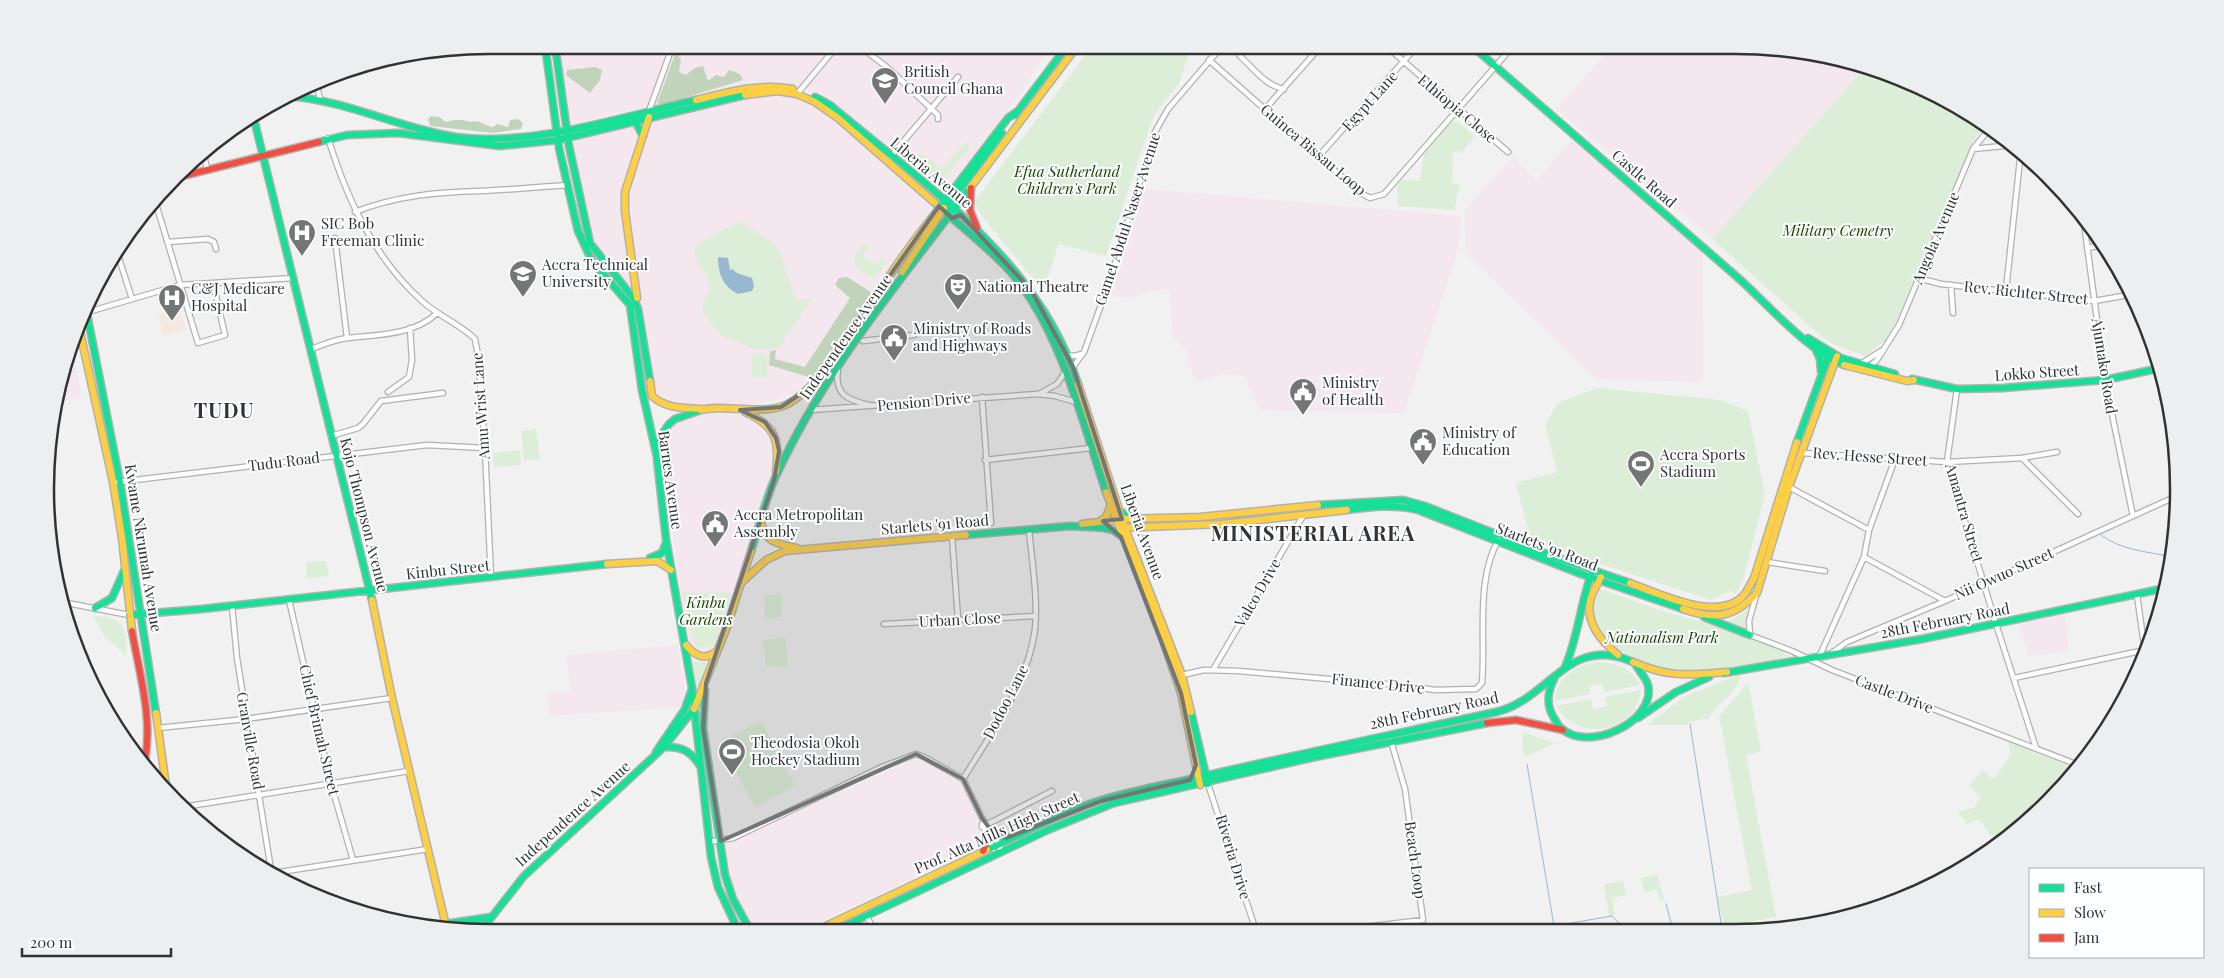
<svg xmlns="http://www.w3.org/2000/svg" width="2224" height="978" viewBox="0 0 2224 978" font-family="'Playfair Display',serif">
	<rect width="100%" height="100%" fill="#f1f1f1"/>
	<path fill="#f4e7ed" d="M557,45H1055L1035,68L1020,95L944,192L834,104L809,90L789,83H749L568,125Z
		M1614,45H1735L1866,67L1712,239L1556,109Z
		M760,94L792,95L818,106L884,162L932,208L809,379L797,391L782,398L758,404L694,405L667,403L656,393L650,376L640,309L599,252L587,219L569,139Z
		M1574,138L1702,248L1703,382L1596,379L1466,253L1465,210L1513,157L1536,180Z
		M1146,189L1461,216L1458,250L1404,413L1259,410L1245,376L1224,374L1195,382L1185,349L1172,336L1170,289L1155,291L1130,298L1111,296Z
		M73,350L82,399L54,401Z
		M760,412L771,421L782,437L776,452L761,515L716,649L712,653L703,654L694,652L687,642L666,480L664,436L669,427L678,420L695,415Z
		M2065,612L2069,650L2028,657L2019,621Z
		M677,645L687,697L679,707L549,716L548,693L571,691L566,655Z
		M913,759H924L960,780L977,818L975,819L980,835L975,849L799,932H754L729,879L724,845Z"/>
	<path fill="#f2eadf" d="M180,309L186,330L163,336L158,314Z"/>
	<path fill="#ddeed8" d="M1093,45H1192L1179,83L1154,115L1106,256L1058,244L1044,292L981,215L974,202Z
		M1866,67L1878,69L1957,105L1986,125L1974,140L1889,338L1865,356L1833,344L1820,335L1712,239Z
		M1457,121L1475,136L1461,153L1453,152L1452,182L1460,185L1459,193H1457L1455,210L1398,206L1397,186L1401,180L1420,181L1424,154L1450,123Z
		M965,142L971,146L944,179H933L912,162L920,152L942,169Z
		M740,221L772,242L780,252L796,301L812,298L779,348L755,349L722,336L708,320L702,308C704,300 709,292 709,284C709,269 691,264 695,248L701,242Z
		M863,243L869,247L862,256L871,262L878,263L881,257L886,262L875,279C855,267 846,264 863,243Z
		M752,353L767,354V377H752Z
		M1597,388L1720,400L1748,411L1765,494L1744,577L1736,594L1730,591L1711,600L1531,541L1516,483L1557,472L1545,425L1558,403Z
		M536,429L540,459L524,461L521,431Z
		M520,450L521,465L494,467L493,453Z
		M326,561L329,576L306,578V562Z
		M1600,589C1624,597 1703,628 1723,623C1733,620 1741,614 1749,608L1745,623L1748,635L1790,656C1755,663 1721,671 1685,670C1656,669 1600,651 1594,619C1592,609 1597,599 1600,589Z
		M682,592L733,593L714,646L695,648Z
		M781,594L782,617L765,618L764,595Z
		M93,616C122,615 129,629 126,655L105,637Z
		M785,638L788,665L766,667L763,640Z
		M689,655L694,662H710L694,694Z
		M1597,662C1617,663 1630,667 1640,685L1604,692L1602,683L1589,686L1590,694L1554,701C1558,678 1574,665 1597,662Z
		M1741,674C1735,699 1719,699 1709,718L1689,722L1687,725H1647L1685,696Z
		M1748,683L1761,752L1746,755L1776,917L1724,926L1717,897L1752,890L1719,716Z
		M1641,690C1636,734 1577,743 1556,706L1591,699L1593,709L1607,706L1605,697Z
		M761,721L795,786L755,807L720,742Z
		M1522,732L1555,743L1526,757L1523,754Z
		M2008,742L2077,769L2006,841L1998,845L1979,819L1967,824L1964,818L1958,815L1959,811L1974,808L1981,797L1969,786L1982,770L1994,779L2011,754Z
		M1657,874L1664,900L1660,901L1657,889L1644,892L1641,878Z
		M1623,881L1626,895L1612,898L1615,915L1609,916L1604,884Z"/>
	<path fill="#c1d4bb" d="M676,52L681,60L679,72L686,75L695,68L703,66L708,81L716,75L724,77L729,70L740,74L743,80L661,105L657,103Z
		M595,67L602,70L600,80L590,93L566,75L567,70Z
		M431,116L439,117L446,122C458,119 460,119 470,122C480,119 484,126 493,127L497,124L508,127L510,120L518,119L523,123L521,129L493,133L430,126L428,119Z
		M847,277L874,294L815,379L769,365L770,351L776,350L775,359L805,367L850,298L835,285L839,278Z"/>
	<path fill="#97b8d0" d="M718,257L728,258L730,270L732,269L737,273L752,278L754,286L752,291L738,294C723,287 718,273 718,257Z"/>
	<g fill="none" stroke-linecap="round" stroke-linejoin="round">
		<path stroke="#97b8d0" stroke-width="1" d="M2101,535C2120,550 2149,552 2173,557
			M1690,724L1722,929
			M1527,764L1554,926L1612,916L1626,930
			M1666,904L1673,930"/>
		<defs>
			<path id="street" d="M858,45L888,68L938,115V119
				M1385,45L1508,152
				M1240,56C1251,66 1267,87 1284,89
				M1209,60L1359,192L1370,198L1384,194L1514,45
				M316,82L320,99
				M797,94L838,45
				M1265,109L1322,45
				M649,111L673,45
				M328,138C347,199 374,258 422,301C438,316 460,324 475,339L478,355L485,448L491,578
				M1973,149L2013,145
				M203,150L207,169
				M891,156L958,77
				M1319,156L1418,45
				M156,204L198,343L225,335L213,283
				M355,212C395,196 437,192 480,191C509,190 538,187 568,185
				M2083,215L2105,380L2133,516
				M335,238L347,338
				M168,242L208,239L214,242L216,249
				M2087,248L2104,245
				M117,252L132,299
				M1918,278L1941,284L2094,301L2134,294
				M1951,285L1953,313
				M2006,290L2021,150
				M88,312L180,285L294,278
				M863,341L914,335
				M311,349C323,345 335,339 348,338C377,335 415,335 437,313
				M1068,355L1074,356L1082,354
				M1862,363L1881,351
				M1073,367L1084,352L1109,283L1155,132L1168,109L1223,45
				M1868,368L1877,360L1899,325L1973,149L1990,128
				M838,370C834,395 848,400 869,405
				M2163,373L2165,380
				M1957,389L1947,462L1996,624L2036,748
				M388,392L409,377L412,360L410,328
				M1039,394L1057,384L1066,371
				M982,397L991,523
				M810,410L1038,394L1055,396L1076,402
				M331,436L358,428L363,424L381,401L443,393
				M1802,453L1947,462L2022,458L2057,452
				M2022,458L2078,514
				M985,460L1091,448
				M118,482L427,445L485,448
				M1789,487L1869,530
				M952,536L958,619
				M1864,557L1945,601
				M1767,562L1825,571
				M2137,595L2145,652
				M1756,596L1749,621L1750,635L1792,651L1832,670L2081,766
				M289,600L331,784L353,860
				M62,602L129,615
				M232,606L237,658L272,876
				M884,624L1035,616
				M1833,652L1847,642L1945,601L2177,496
				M1820,655L1864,557L1869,530L1895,459
				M1213,670L1303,516
				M1182,675L1204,670L1239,671L1408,686L1435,690L1476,689L1482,683C1486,638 1475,579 1499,539
				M2014,678L2145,650
				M158,728L246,719L392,698
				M963,779C991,733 1028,684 1035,629C1038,597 1032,562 1029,530
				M1208,784L1256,931
				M183,807L409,771
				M982,824L993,849
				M982,827L1052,791
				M709,842L733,838L882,767L916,754L924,757L963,779L982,818L993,833L1002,852
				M267,874L428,849
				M866,916L876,932
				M1332,931L1423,920L1405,789L1391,741"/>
			<path id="fast" d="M545,45L559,148L578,231L592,261L630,305L642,390L657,457
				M555,45L569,146L590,243L634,299L638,309L650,381
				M1471,45C1559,122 1648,199 1736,276C1769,305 1804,348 1844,365
				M287,96C346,100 398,128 456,137C533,147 621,117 696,100
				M815,97L830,105C925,185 1039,260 1078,384
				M253,115L372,600
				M1015,115L1068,45
				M635,121L643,136
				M319,142L347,135L398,133L500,146L558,140L745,95
				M935,203C958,224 984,244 1006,267C1059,323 1082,421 1106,492
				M940,207L1008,118L1018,111
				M949,208V204L1002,133
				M87,314L120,482L156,713
				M1808,338L1841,358L1895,374
				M1816,350L1820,359L1821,371
				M1912,379L1957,389L2003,388L2105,380L2161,368
				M701,410L675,419L669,424L660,437L657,459L666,539L692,688L711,857L718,887L739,932
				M1797,442L1830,352
				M1318,505L1403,500L1425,506L1552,556L1630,583
				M1347,510C1371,507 1394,504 1418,510L1581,574L1683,609
				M1120,511L1132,519
				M1103,528L1113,530L1121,536
				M966,535L1070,526L1108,528
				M751,551C759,527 765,501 775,478C823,372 900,281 970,188
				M650,558L662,553L666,543
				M95,608L112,598L124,571
				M129,615L202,609L607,564
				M1704,617L1750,635
				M1565,667C1578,638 1580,605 1591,575
				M1724,673L1922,639L2166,588
				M1554,679C1547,693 1546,705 1554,718C1556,721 1558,726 1561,728C1587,753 1656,723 1648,685C1646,678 1639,671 1636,665
				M705,690L703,728L725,875L733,899L751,932
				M1191,712L1208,784
				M1638,718L1676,692L1709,677
				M664,747C681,746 691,751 700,766
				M656,752L685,709L692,689
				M993,833L1001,837H1012
				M987,850C1020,835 1053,818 1087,805C1125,791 1168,785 1208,775C1304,753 1400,733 1496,712C1549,700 1569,633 1633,662
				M438,925L491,917
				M461,928L476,924
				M480,932L524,876L664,747L694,709
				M832,932L1050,829L1114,803L1315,757L1487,723"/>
			<path id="slow" d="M745,95L777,91L797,94L815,102L838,118L935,203
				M696,100C729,92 759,83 793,89
				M970,188L1078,45
				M902,272L944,208
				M637,298L625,211V192L649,117
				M80,332L113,482L122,538L132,631
				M1844,365L1907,381L1914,380
				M650,381L652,396C666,409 685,408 703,409
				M1078,384L1125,528L1182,675L1191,712
				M701,410C721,404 756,414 780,407C819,397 876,293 901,259C913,241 927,224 940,207
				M745,412C776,426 780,440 776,472
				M1106,492L1164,643L1181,693L1200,785
				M761,522C765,543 778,544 797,548
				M1099,522L1106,517L1110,507
				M1082,524L1122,519L1200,517L1318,505
				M1120,528L1222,524L1347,510
				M607,564L657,561L671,570
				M1601,577C1598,584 1593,591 1591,598C1584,621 1601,641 1618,655
				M741,583L766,560L785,551L966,535
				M1630,583C1658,593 1719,624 1744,595C1748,590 1751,583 1754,578L1797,442
				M372,600L392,698L446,926
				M1683,609C1714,620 1734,618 1757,593L1789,487L1837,356
				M686,645C695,656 705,661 717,651
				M1633,662C1670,678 1688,675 1727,672
				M694,709L727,627L751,551
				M156,713L166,786
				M813,932L987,850"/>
			<path id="jam" d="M179,177L319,142
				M971,188L970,210L977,228
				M132,631C139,672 153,718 145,760
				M1487,723L1516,720L1563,730
				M983,851L987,841L986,836"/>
		</defs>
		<use href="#street" stroke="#b1b1b1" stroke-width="7"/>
		<use href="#fast" stroke="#b1b1b1" stroke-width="9"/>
		<use href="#slow" stroke="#b1b1b1" stroke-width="9"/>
		<use href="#jam" stroke="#b1b1b1" stroke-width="9"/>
		<use href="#street" stroke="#fdfdfd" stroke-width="4.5"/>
		<use href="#fast" stroke="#16e098" stroke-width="6"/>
		<use href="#slow" stroke="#ffcf43" stroke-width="6"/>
		<use href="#jam" stroke="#f24e42" stroke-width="6"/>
	</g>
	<path fill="#747575" fill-opacity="0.2" stroke="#747575" stroke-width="4" stroke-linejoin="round" d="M939,206L952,218L961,215L1031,290L1073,367L1122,519L1103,521L1121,537L1181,693L1196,765L1190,780L1101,801L1006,838L993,833L982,818L963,779L916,754L721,841L703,728L706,683L774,480L779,451L776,438L765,422L740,410L781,407L811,387Z"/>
	<defs>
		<symbol id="university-pin" viewBox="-11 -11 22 30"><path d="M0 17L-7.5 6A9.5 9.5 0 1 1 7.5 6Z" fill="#747575" stroke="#fdfeff"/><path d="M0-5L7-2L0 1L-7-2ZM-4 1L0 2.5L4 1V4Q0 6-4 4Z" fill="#fff"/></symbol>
		<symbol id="hospital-pin" viewBox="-11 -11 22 30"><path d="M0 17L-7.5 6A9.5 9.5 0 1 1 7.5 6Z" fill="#747575" stroke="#fdfeff"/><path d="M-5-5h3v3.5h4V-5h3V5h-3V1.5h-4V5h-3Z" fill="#fff"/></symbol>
		<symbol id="theatre-pin" viewBox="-11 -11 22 30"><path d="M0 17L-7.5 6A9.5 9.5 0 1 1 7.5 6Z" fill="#747575" stroke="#fdfeff"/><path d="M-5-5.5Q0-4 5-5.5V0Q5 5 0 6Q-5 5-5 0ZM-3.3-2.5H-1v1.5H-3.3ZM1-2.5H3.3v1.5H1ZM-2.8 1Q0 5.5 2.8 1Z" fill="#fff"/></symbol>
		<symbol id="civic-pin" viewBox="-11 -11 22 30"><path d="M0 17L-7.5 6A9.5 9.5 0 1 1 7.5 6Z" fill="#747575" stroke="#fdfeff"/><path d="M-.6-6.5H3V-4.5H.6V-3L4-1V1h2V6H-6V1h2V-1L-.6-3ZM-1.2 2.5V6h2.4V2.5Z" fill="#fff"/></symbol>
		<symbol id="stadium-pin" viewBox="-11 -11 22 30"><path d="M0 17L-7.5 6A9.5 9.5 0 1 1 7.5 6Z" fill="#747575" stroke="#fdfeff"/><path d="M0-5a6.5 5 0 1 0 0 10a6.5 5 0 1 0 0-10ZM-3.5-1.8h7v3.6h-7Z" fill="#fff"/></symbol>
	</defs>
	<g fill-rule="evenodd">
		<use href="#university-pin" x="869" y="65" width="32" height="43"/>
		<use href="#hospital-pin" x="286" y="217" width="32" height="43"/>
		<use href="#university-pin" x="507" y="258" width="32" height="43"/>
		<use href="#theatre-pin" x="942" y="271" width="32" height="43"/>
		<use href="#hospital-pin" x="156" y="282" width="32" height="43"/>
		<use href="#civic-pin" x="878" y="322" width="32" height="43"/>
		<use href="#civic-pin" x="1287" y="376" width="32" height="43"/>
		<use href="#civic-pin" x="1407" y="426" width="32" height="43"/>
		<use href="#stadium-pin" x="1625" y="448" width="32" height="43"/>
		<use href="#civic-pin" x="699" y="508" width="32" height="43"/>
		<use href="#stadium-pin" x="716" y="736" width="32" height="43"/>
	</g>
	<g text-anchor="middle" stroke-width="4" stroke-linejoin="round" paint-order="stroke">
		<g font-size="15" fill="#313232" stroke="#fdfeff" text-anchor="start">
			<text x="904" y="77">British<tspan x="904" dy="17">Council Ghana</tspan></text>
			<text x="321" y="229">SIC Bob<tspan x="321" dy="17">Freeman Clinic</tspan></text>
			<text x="542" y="270">Accra Technical<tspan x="542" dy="17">University</tspan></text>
			<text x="977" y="292">National Theatre</text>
			<text x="191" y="294">C&amp;J Medicare<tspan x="191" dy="17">Hospital</tspan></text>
			<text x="913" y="334">Ministry of Roads<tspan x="913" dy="17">and Highways</tspan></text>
			<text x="1322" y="388">Ministry<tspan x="1322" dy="17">of Health</tspan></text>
			<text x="1442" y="438">Ministry of<tspan x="1442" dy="17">Education</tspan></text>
			<text x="1660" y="460">Accra Sports<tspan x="1660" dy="17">Stadium</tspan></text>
			<text x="734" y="520">Accra Metropolitan<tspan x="734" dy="17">Assembly</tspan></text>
			<text x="751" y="748">Theodosia Okoh<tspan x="751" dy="17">Hockey Stadium</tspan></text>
		</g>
		<g font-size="15" fill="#313232" stroke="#fdfeff">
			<text transform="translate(1370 101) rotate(-48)" y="5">Egypt Lane</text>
			<text transform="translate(1457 109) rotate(40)" y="5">Ethiopia Close</text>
			<text transform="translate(1313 150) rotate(40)" y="5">Guinea Bissau Loop</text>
			<text transform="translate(931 173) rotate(40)" y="5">Liberia Avenue</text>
			<text transform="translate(1644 179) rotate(41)" y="5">Castle Road</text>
			<text transform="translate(1128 219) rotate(-72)" y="5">Gamel Abdul Naser Avenue</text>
			<text transform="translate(1936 238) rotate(-67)" y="5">Angola Avenue</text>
			<text transform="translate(2026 293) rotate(6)" y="5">Rev. Richter Street</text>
			<text transform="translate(846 337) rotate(-55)" y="5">Independence Avenue</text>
			<text transform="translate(2104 366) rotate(81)" y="5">Ajumako Road</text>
			<text transform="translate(2037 373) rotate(-4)" y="5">Lokko Street</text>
			<text transform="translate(924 402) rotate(-5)" y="5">Pension Drive</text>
			<text transform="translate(481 406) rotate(-94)" y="5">Amu Wrist Lane</text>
			<text transform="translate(1870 457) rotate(4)" y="5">Rev. Hesse Street</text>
			<text transform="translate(284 462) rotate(-7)" y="5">Tudu Road</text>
			<text transform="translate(670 480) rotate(82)" y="5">Barnes Avenue</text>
			<text transform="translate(1964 513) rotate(74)" y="5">Amantra Street</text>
			<text transform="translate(364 515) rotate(76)" y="5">Kojo Thompson Avenue</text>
			<text transform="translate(935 525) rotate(-5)" y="5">Starlets '91 Road</text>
			<text transform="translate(1142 532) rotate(70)" y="5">Liberia Avenue</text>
			<text transform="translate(1547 547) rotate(21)" y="5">Starlets '91 Road</text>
			<text transform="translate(143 548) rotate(81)" y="5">Kwame Nkrumah Avenue</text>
			<text transform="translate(448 570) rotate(-6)" y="5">Kinbu Street</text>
			<text transform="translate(2004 574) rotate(-24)" y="5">Nii Owuo Street</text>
			<text transform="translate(1258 593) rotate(-60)" y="5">Valco Drive</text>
			<text transform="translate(960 620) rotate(-3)" y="5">Urban Close</text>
			<text transform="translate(1945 621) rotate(-11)" y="5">28th February Road</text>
			<text transform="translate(1378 684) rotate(6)" y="5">Finance Drive</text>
			<text transform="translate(1894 694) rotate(21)" y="5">Castle Drive</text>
			<text transform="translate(1006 702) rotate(-63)" y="5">Dodoo Lane</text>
			<text transform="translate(1434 711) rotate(-12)" y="5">28th February Road</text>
			<text transform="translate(319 730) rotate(77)" y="5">Chief Brimah Street</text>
			<text transform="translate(250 741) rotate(80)" y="5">Granville Road</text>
			<text transform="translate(573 814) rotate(-42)" y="5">Independence Avenue</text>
			<text transform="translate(997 833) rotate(-24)" y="5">Prof. Atta Mills High Street</text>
			<text transform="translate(1233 857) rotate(73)" y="5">Riveria Drive</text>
			<text transform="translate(1415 860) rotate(82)" y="5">Beach Loop</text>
		</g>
		<g font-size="15" font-style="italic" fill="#194403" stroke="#fdfeff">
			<text x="1067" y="177">Efua Sutherland<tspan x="1067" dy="17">Children's Park</tspan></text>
			<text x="1838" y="236">Military Cemetry</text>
			<text x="706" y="608">Kinbu<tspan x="706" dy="17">Gardens</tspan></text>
			<text x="1662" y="643">Nationalism Park</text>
		</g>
		<g font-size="20" font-weight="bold" letter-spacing="1" fill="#343436" stroke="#fdfeff">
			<text x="224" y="418">TUDU</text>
			<text x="1313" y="541">MINISTERIAL AREA</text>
		</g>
	</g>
	<path d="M0 0H2224V978H0ZM489 54H1735A435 435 0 0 1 2170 489V489A435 435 0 0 1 1735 924H489A435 435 0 0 1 54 489V489A435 435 0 0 1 489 54Z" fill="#edeeef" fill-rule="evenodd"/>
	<path fill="none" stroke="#313232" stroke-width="2.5" d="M489 54H1735A435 435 0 0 1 2170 489V489A435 435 0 0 1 1735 924H489A435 435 0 0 1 54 489V489A435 435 0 0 1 489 54Z"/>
	<rect x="2029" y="868" width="175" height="90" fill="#fdfeff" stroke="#abacad"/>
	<rect x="2039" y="884" width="25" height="8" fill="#16e098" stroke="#abacad"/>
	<text x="2074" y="893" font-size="15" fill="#313232">Fast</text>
	<rect x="2039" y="909" width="25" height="8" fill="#ffcf43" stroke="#abacad"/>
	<text x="2074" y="918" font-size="15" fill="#313232">Slow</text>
	<rect x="2039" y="934" width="25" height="8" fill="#f24e42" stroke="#abacad"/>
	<text x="2074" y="943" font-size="15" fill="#313232">Jam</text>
	<path d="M22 948v8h149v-8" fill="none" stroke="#313232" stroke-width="2.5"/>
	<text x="30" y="948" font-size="15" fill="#313232" stroke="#fdfeff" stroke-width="4" paint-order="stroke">200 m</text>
</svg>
